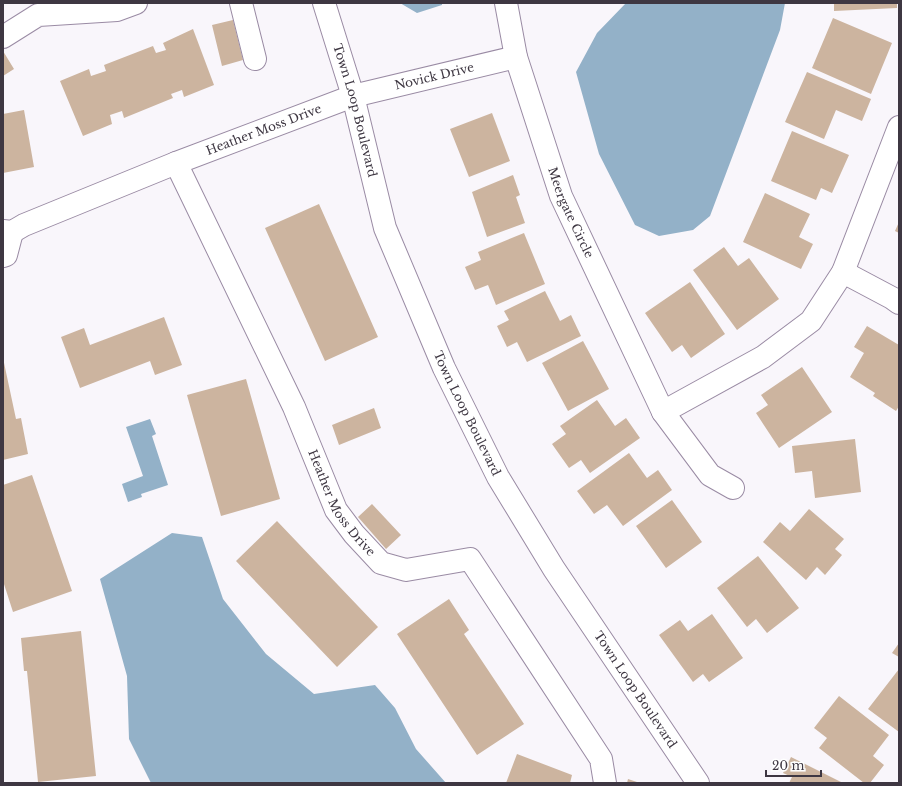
<svg xmlns="http://www.w3.org/2000/svg" width="902" height="786" viewBox="0 0 902 786" font-family="'Libre Baskerville',serif">
	<rect width="100%" height="100%" fill="#f9f6fb"/>
	<path fill="#93b1c8" d="M400,3H442V5L417,13Z
		M626,3H785L780,30L710,216L693,230L659,236L635,225L599,154L576,72L597,33Z
		M150,419L156,434L152,436L168,485L141,494L142,497L128,502L122,484L143,476L126,427Z
		M172,533L202,537L223,599L266,654L314,694L375,685L395,708L416,749L446,783H151L129,739L127,676L100,579Z"/>
	<path fill="#ccb49f" d="M834,3H897V8L834,11Z
		M833,18L892,43L871,94L812,68Z
		M233,20L243,60L222,66L212,25Z
		M193,29L214,85L184,97L182,90L171,94L173,98L124,118L122,111L110,115L112,124L83,136L60,81L89,69L91,76L106,71L104,65L153,46L156,53L166,50L163,43Z
		M3,51L14,69L3,76Z
		M807,72L871,99L862,121L836,110L824,139L785,122Z
		M24,110L34,167L3,173V114Z
		M492,113L510,161L469,177L450,129Z
		M792,131L849,155L832,193L821,188L816,200L771,181Z
		M513,175L520,195L516,197L525,223L487,237L472,192Z
		M765,193L810,214L799,237L813,244L801,269L743,242Z
		M319,204L378,337L325,361L265,228Z
		M899,222V233L895,231Z
		M524,233L545,284L496,305L488,285L475,290L465,267L481,260L478,252Z
		M724,247L738,266L749,258L779,299L737,330L693,270Z
		M690,282L725,334L691,358L682,345L672,352L645,313Z
		M545,291L560,321L571,315L581,336L527,362L517,342L507,347L497,326L509,320L504,311Z
		M164,317L182,365L155,375L150,361L80,388L61,337L84,328L90,345Z
		M867,326L899,345V406L896,411L873,396L875,393L850,377L864,353L854,347Z
		M583,341L609,389L568,411L542,363Z
		M3,358L16,419L21,418L28,454L3,460Z
		M802,367L832,412L779,448L756,413L768,405L761,395Z
		M246,379L280,499L221,516L187,395Z
		M597,400L615,426L626,418L640,438L590,473L581,460L569,468L552,444L566,434L560,426Z
		M374,408L381,428L339,445L332,425Z
		M855,439L861,492L815,498L812,471L795,473L792,446Z
		M629,453L647,478L658,470L672,490L623,526L607,505L594,514L577,491Z
		M32,475L72,591L13,612L3,581V485Z
		M672,500L702,542L666,568L636,526Z
		M372,504L401,535L386,549L358,517Z
		M809,509L844,539L835,549L842,555L825,575L817,567L806,580L763,542L780,522L790,531Z
		M277,521L378,627L337,667L236,561Z
		M758,556L799,608L767,633L756,619L747,627L717,588Z
		M449,599L469,630L464,634L524,724L477,755L397,634Z
		M712,614L743,658L709,682L703,674L693,682L659,635L680,620L688,631Z
		M81,631L96,776L38,782L27,671H24L21,638Z
		M899,643V657L892,653Z
		M899,669V732L868,709Z
		M839,696L889,735L873,756L884,765L870,783H864L819,748L827,738L814,728Z
		M517,754L572,775L570,783H506Z
		M791,757L843,783H789L792,777L783,773Z
		M628,779L640,783H627Z"/>
	<g fill="none" stroke-linecap="round" stroke-linejoin="round">
		<defs>
			<g id="minor">
				<path d="M241,3L255,59"/>
				<path id="s1" d="M324,3L353,96L385,228L444,368L498,477L554,569L698,783"/>
				<path id="s2" d="M506,3L516,57L561,196L663,412L710,475L733,488"/>
				<path d="M3,37L38,15L117,10L136,3"/>
				<path id="s3" d="M176,163L294,407L336,510L354,534L381,563L406,570L470,559L601,759L605,783"/>
				<path id="s4" d="M3,231L12,232L24,225L176,163L353,96L516,57"/>
				<path d="M3,256L6,255L12,232"/>
				<path d="M843,272L892,298L899,303"/>
				<path d="M663,412L763,357L811,321L843,272L899,127"/>
			</g>
		</defs>
		<use href="#minor" stroke="#9a8ba4" stroke-width="24"/>
		<use href="#minor" stroke="#fff" stroke-width="22"/>
	</g>
	<g text-anchor="middle" stroke-width="4" stroke-linejoin="round" paint-order="stroke">
		<g font-size="12" fill="#3e3742" stroke="#fff">
			<text dy="4" stroke="none"><textPath href="#s4" startOffset="460">Novick Drive</textPath></text>
			<text dy="4" stroke="none"><textPath href="#s1" startOffset="112">Town Loop Boulevard</textPath></text>
			<text dy="4" stroke="none"><textPath href="#s4" startOffset="281">Heather Moss Drive</textPath></text>
			<text dy="4" stroke="none"><textPath href="#s2" startOffset="220">Meergate Circle</textPath></text>
			<text dy="4" stroke="none"><textPath href="#s1" startOffset="436">Town Loop Boulevard</textPath></text>
			<text dy="4" stroke="none"><textPath href="#s3" startOffset="379">Heather Moss Drive</textPath></text>
			<text dy="4" stroke="none"><textPath href="#s1" startOffset="760">Town Loop Boulevard</textPath></text>
		</g>
	</g>
	<rect width="902" height="786" fill="none" stroke="#3e3742" stroke-width="8"/>
	<path d="M766 770v6h55v-6" fill="none" stroke="#3e3742" stroke-width="2"/>
	<text x="772" y="770" font-size="12" fill="#3e3742" stroke="#ffffff" stroke-width="3" paint-order="stroke">20 m</text>
</svg>
